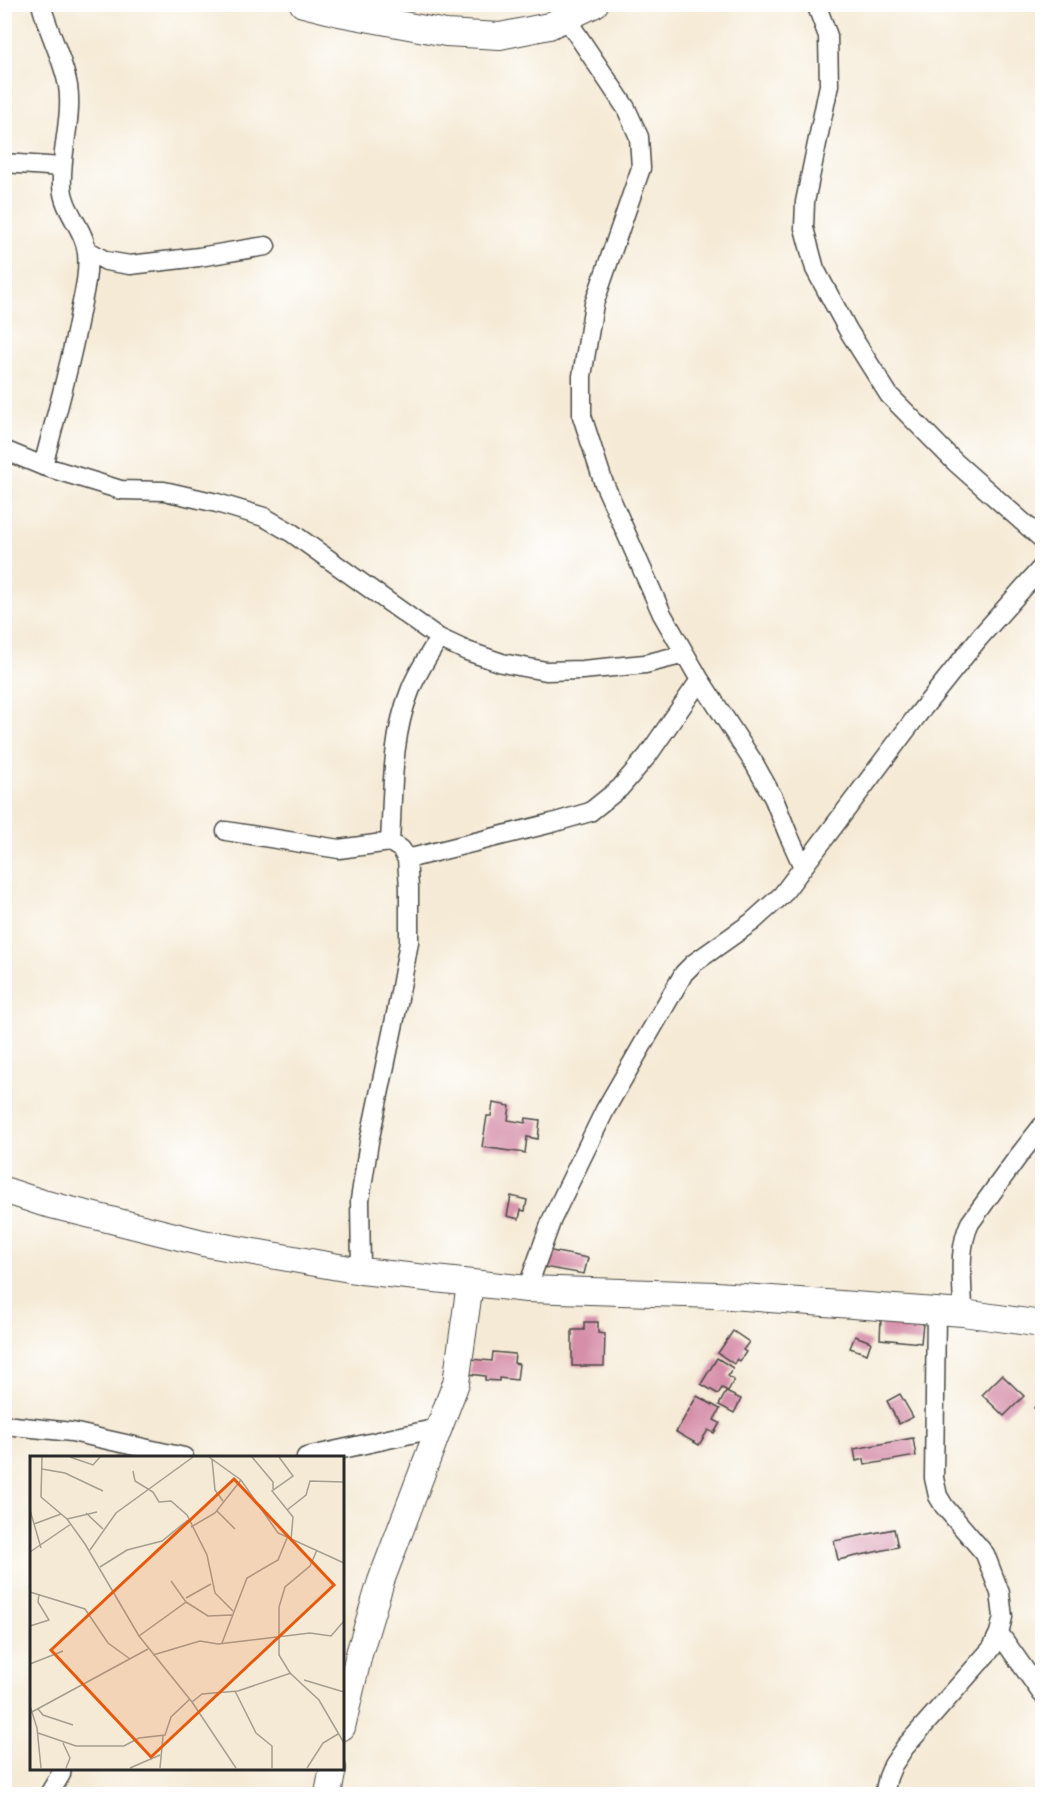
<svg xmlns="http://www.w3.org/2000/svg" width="1047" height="1799" viewBox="0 0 1047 1799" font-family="Vollkorn,serif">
	<rect width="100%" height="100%" fill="#fff"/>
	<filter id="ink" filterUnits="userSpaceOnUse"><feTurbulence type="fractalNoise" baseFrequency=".0167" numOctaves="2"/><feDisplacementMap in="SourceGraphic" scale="12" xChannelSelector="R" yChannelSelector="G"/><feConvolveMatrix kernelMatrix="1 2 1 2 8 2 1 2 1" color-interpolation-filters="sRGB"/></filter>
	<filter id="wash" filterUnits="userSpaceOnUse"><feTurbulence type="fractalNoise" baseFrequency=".008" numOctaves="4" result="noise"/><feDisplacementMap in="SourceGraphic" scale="24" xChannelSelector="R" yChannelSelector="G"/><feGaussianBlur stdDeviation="1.35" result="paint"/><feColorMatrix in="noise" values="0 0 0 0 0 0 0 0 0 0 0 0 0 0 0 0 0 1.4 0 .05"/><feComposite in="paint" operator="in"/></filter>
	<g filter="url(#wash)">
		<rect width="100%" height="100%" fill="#f5ead5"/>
		<g id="blocks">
			<path fill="#d68fa9" d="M493,1103L510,1106L508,1120L525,1123L526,1118L540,1120L538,1139L527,1137L525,1153L482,1147L487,1116H491Z
				M511,1196L527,1200L525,1211L521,1210L519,1219L507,1216Z
				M546,1250L588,1258L584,1274L543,1267Z
				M881,1319L923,1323L921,1343L880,1339Z
				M584,1322H598V1333L605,1334L604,1366H572V1330H584Z
				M733,1331L749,1342L743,1350L746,1352L740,1361L737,1359L734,1364L718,1353Z
				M855,1336L871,1342L867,1354L850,1348Z
				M493,1352L515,1354L514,1363L519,1364L517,1380L499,1378V1381L485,1380V1376L469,1374L471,1359L492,1361Z
				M717,1358L733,1368L728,1376L734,1380L728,1391L722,1388L718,1394L701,1384Z
				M1002,1375L1024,1396L1004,1416L982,1395Z
				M726,1392L741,1399L734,1413L719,1405Z
				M1042,1393V1413L1034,1408Z
				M900,1394L913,1417L899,1424L887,1401Z
				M697,1396L720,1409L714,1420L720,1423L714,1433L708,1430L699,1445L676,1432Z
				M913,1438L916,1456L865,1465L864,1459L856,1461L854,1449Z
				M894,1529L898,1547L838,1560L834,1541Z"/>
		</g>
	</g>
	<g filter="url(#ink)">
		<use href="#blocks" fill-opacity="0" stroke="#494844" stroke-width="1.5"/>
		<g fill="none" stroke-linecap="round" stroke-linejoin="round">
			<defs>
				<path id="street" d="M41,4C48,32 63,58 68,86C73,116 60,155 62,186C63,211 85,229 87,253C89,273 84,292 80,312C71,364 56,415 43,466
					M816,4L828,36L829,85L805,202L804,228L815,269L848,330L889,395L955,462L1042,539
					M566,18L626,108L639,137L641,168L594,304L582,376V416L603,481L662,614L700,680L754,763L774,799L788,834L803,867
					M4,163L62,167
					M87,250L106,261L130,265L199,257L266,246
					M4,450L43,466L121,490L164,491L217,503L264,517L292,533L439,638L467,651L502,663L546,671L582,670L645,664L685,654
					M226,831L339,849L390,842L401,849L407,859L409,887V942L397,1009L369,1142L360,1200L361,1271
					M390,842C393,792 391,738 410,691C417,672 429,655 439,638
					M407,859L552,823L590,812L620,788L648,755L700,680
					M527,1289L552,1219L605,1110L684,973L694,963L752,922L782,895L916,717L979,638L1042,567
					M963,1313C963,1284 957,1250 970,1223L1017,1158L1042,1126
					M4,1425L72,1432L184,1457
					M306,1457L438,1428
					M999,1633L1042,1694
					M49,1794L61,1774L62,1768
					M884,1794L888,1777L893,1765L905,1747L992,1648L999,1633L1003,1617L1000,1593L985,1554L944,1506L938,1496L934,1478L936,1311"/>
				<path id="secondary" d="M303,4L339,13L446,33L500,36L549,26L595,4
					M4,1190L43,1203L203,1243L361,1271L527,1289L716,1295L963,1313L1042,1324
					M342,1727L359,1654L381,1581L456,1383L470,1284
					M328,1794L333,1768"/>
			</defs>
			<use href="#street" stroke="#494844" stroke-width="21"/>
			<use href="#secondary" stroke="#494844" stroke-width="28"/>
			<use href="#street" stroke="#fff" stroke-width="18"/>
			<use href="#secondary" stroke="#fff" stroke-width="26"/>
		</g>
	</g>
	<g transform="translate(30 1456)">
		<rect width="314" height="314" fill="#f5ead5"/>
		<path fill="none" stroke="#a49e91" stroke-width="1.5" d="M12,1L11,41L37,63L55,88L109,180L162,246L206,312M40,1L63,9L70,1M179,1L211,24L248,77L314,107M222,1L243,26V33M249,1L263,20L242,35L263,61L261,84M182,3L185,34L193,45M12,13L35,17L73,35M103,15L105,25L123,36L129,46L141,45L157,59L177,99L185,137L203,155M0,54L11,92M257,54L276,39L280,25L314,26M187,55L205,73M56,57L73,73M37,63L67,56M4,68L31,58M161,71L185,57L211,24M60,94L86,57L163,1M287,94L280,110L255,131L249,151V199L260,217L289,244L314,287M0,96L41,68M70,111L97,94L132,85L158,64M0,136L55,153L78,187L100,203M156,142L181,128M156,146L178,160L202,159M0,170L19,164L8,146L9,138M109,180L156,146L141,125M192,187L217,122L248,104L257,82M123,199L170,185L188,188L280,177L301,180L314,165M0,208L33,195M274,224L314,236M205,235L226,277L242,290V312M162,246L172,238L208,235L261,217M0,250L7,272L11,312M8,253L13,259L43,269M0,257L118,193M8,277L46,290H94L109,282L135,279L141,261L160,243M33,287L40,302L36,312M100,312L130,299M130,312L133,280M277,312L293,287L308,278"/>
		<path fill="#e8590c" fill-opacity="0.15" stroke="#e8590c" stroke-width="3" d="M204,23L304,129L121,301L21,194Z"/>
		<rect width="314" height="314" fill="none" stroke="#2b2b2b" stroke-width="3"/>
	</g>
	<rect width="1047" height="1799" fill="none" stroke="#fff" stroke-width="24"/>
</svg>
